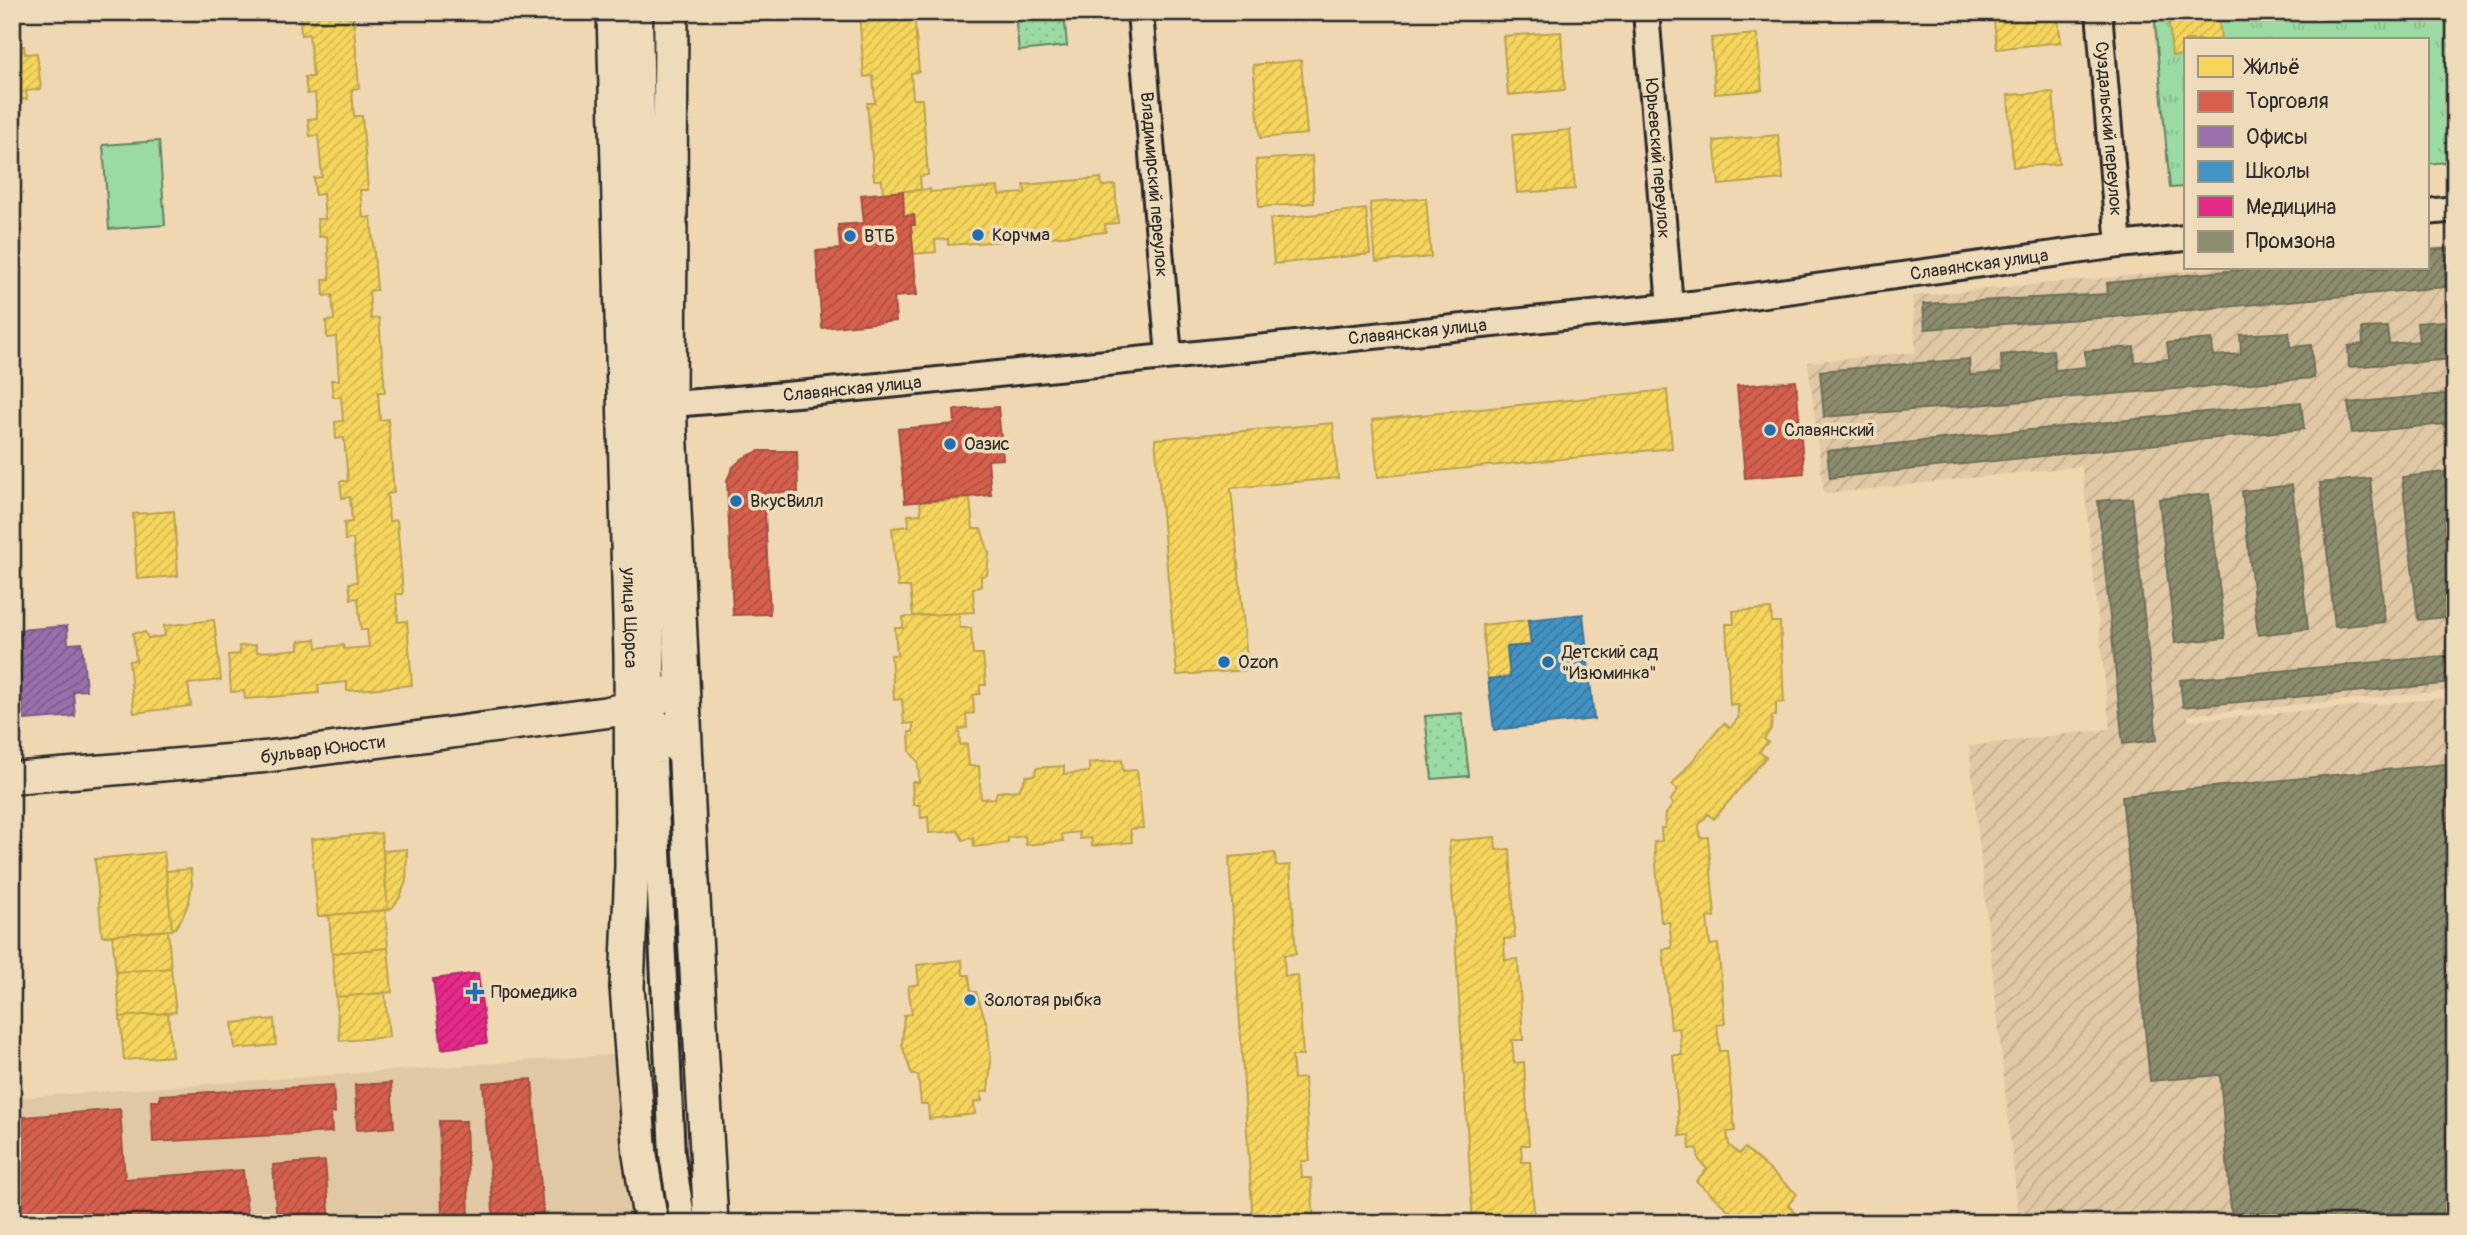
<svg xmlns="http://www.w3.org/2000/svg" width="2467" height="1235" viewBox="0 0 2467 1235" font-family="Pangolin,sans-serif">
	<defs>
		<pattern id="industrial-furrows" width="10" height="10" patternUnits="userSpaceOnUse" patternTransform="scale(1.75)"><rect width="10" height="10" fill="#e0c8a4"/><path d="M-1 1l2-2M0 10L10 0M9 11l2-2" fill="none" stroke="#c0ac8d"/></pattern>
		<pattern id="grass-tufts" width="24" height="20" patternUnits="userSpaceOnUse" patternTransform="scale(1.75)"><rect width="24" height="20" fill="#9bdaa2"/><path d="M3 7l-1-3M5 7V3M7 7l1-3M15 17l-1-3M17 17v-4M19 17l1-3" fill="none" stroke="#86bb8c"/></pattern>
		<pattern id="park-dots" width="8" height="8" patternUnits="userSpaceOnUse" patternTransform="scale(1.75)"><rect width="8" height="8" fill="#9bdaa2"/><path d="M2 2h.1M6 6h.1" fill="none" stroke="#86bb8c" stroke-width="1.8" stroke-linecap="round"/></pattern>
		<pattern id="homes-hatch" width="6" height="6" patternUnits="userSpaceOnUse" patternTransform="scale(1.75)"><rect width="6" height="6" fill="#f6d55c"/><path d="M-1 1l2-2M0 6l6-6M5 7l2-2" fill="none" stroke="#d3b750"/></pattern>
		<pattern id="shops-hatch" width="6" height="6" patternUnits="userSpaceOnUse" patternTransform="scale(1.75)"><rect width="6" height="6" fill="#d6604d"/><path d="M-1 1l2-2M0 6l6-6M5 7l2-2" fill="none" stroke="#ae4f40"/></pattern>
		<pattern id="offices-hatch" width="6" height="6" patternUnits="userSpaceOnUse" patternTransform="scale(1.75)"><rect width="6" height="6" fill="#9970ab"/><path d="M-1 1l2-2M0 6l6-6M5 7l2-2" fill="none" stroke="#7d5c8b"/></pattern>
		<pattern id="schools-hatch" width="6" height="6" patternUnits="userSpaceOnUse" patternTransform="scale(1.75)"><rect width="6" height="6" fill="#4393c3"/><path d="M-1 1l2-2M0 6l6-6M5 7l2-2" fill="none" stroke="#38789f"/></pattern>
		<pattern id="health-hatch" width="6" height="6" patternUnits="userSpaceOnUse" patternTransform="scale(1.75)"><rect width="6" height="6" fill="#e7298a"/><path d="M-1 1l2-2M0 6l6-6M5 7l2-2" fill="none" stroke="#bb2371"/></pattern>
		<pattern id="industry-hatch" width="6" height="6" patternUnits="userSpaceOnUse" patternTransform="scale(1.75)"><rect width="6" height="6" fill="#8c8c6e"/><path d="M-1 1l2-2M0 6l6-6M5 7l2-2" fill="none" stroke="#73735b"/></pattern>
	</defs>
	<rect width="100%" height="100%" fill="#efd7b2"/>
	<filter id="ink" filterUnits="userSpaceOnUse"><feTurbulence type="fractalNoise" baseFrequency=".0143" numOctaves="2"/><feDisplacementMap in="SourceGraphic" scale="14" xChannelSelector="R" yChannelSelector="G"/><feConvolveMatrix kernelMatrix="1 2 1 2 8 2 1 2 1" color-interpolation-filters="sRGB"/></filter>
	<g filter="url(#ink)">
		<path fill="#e0c8a4" d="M635,1053L646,1223H12V1098Z"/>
		<path fill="url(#industrial-furrows)" d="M2455,245V690L2188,715L2189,721L2455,697V1223H2019L1969,746L2110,729L2082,466L1824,494L1808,362L1916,352L1912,296L2214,268H2427V248Z"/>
		<path fill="url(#grass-tufts)" stroke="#638266" stroke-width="2" d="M2154,12H2455V161L2427,164V40H2185V187L2170,188Z"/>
		<path fill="url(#park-dots)" stroke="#638266" stroke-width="2" d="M1052,12H1064L1067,46L1019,51L1015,16Z
			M1462,713L1469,776L1432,779L1425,716Z"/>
		<path fill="#9bdaa2" stroke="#638266" stroke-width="2" d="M159,141L165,225L109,229L103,145Z"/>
		<path fill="url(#homes-hatch)" stroke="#b9a24d" stroke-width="2" d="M307,12H345V16L353,15L359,88L352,89L354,116H362L368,190H360L363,218L371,217L377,290L369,291L371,319L379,318L385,392H378L380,420L388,419L394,493L387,494L389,521L397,520L403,594H396L398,622L407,621L412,685L347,691V682L318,685L319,693L245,699L244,691L231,692L228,655L240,654L239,646L256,645L257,652L279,651L299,649V641L316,639L317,648L343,645L344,649L369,647L367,630H361L358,598L351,599L349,583L357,582L353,539L345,540L344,523L352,522L350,497L342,498L340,481H348L344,438L336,439L335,422L343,421L341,397H333L331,380H339L336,337L327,338L326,321L334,320L332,295L324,296L323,279H330L327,236L319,237L317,219H325L323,194L315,195L314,178L322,177L318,135L310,136L308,119L317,118L315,93L307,94L305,77H313L309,34L301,35L300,17H308Z
			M859,12H914L919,72L911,73L913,99H922L928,175L920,176L921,190L883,193L882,180H874L867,103H875L874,90L873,76L864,77Z
			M1993,12H2057L2061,42L1997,49Z
			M2168,12H2218L2221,40H2185V55L2172,56Z
			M1561,32L1565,90L1508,95L1503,36Z
			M1757,34L1762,90L1715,94L1711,38Z
			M24,46L25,54L37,53L41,89L26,91L27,99L12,100V47Z
			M1301,60L1307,134L1260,138L1253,65Z
			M2053,92L2059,164L2013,167L2008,95Z
			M1570,130L1575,189L1517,193L1512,135Z
			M1778,135L1783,179L1719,185L1714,141Z
			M1312,156L1314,203L1259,207L1256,160Z
			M1101,178L1102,186L1115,185L1118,223L1105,224L1106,232L1028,239V230L1002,233L1003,241L948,245V239L935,240L936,252L913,254L911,225H915L914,215L904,216L903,191L930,189V192L998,187L999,195L1025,193L1024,185Z
			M1426,198L1431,257L1376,262L1370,203Z
			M1366,209L1370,254L1274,264L1270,219Z
			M1667,390L1672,448L1378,477L1372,420Z
			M1333,423L1338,478L1231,488L1248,670L1177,675L1155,439Z
			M970,499L973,529H981L989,553L987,575L981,576V587L973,588L974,612L913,616L910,587H898L892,528L909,526L908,515L921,514L920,502Z
			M174,511L178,576L137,579L133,514Z
			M1771,609L1772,622H1780L1784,702L1776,703V716H1772L1771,729L1764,739L1768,742L1759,752L1766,757L1714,819L1708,814L1699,825L1700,838L1708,837L1715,917L1707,918L1710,945L1718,944L1725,1024L1717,1025L1720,1051H1727L1735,1131L1727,1132L1729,1145L1739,1154L1745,1148L1797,1194L1788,1205L1797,1215L1799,1223H1756L1752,1219L1748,1223H1743L1696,1181L1707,1169L1699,1160L1697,1148L1690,1149L1689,1135L1680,1136L1673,1055H1682L1679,1028L1671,1029L1663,949L1672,948L1669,922H1661L1654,842L1662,841L1661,828H1665L1666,814L1673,804L1670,801L1678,790L1672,785L1724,723L1730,728L1738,718V704L1730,705L1726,624H1734L1733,611Z
			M959,613L960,628H971L973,654H983L986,685H980V694L973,695L974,713L966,714L967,728L959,729L960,745L967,744L969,766H979L981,799L995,798L997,792L1019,790L1026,776L1035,775L1036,768L1064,766V774L1089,772V763L1122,760L1123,771L1137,770L1143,828L1130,829L1132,842L1092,846L1091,838L1080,839L1079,832L1062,834L1063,841L1026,845L1025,836L1008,838V843L974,847L973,838L963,840L958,831L929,833L928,817L921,818L920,805H913L912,782H919L918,762L910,752L909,732H913V723L904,724L902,699L894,700L891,655H897L895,628H903V617Z
			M214,620L221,680L188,684L191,706L134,713L129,661L136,660L133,633L145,632L148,638L165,636L164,626Z
			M1528,620L1531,645L1507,647L1510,677L1488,679L1482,625Z
			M19,630L22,667L12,668V631Z
			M381,833L388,910L318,916L311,839Z
			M1495,837L1496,850L1510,849L1515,938L1504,939L1505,960L1518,959L1523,1040H1512L1514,1063L1524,1062L1529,1145H1521L1522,1162H1530L1535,1223H1473L1449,841Z
			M407,849L406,881L400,897L393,907L388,910L383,851Z
			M164,852L172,930L102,936L95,859Z
			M1275,853L1276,866L1290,865L1296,954L1284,955L1285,976L1298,975L1303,1056H1292L1294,1079L1304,1078L1310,1161H1301L1302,1178H1311L1314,1223H1253L1229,857Z
			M191,869L192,885L189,901L183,916L176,927L172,930L166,871Z
			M385,910L388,948L332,953L329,915Z
			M168,930L171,968L116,972L112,935Z
			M388,948L392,992L336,997L332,953Z
			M962,960L963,975H969L971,992H976L987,1025L991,1061L988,1091L981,1092L982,1101L974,1102L975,1114L929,1119L928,1104H921L918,1075H912L902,1045L904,1015L912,1014L908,986L919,984L917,965Z
			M171,968L176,1012L120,1017L116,972Z
			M385,993L389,1037L340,1041L336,997Z
			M168,1013L172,1056L124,1060L120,1017Z
			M274,1019L276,1045L235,1049L232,1023Z"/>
		<path fill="url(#shops-hatch)" stroke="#a35043" stroke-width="2" d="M903,191L904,216L914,215L915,225H911L917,295L894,297L896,321L822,328L816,251L840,249L838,225L864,223L861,195Z
			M1796,381L1804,473L1745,478L1737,386Z
			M998,407L1003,459L988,460L991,495L905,503L898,429L955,424L954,410Z
			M759,451H797L798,492L764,493L770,614L733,615L727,480L733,467L743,458Z
			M532,1079L544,1223H494L483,1083Z
			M391,1083L394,1127L357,1130L355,1085Z
			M333,1085L335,1113H331L332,1132L153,1142L151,1101H160V1095Z
			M120,1109L125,1179L243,1170L248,1223H12V1118Z
			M439,1121H466L469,1216L442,1217Z
			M325,1161L330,1223H277L273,1165Z"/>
		<path fill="url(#offices-hatch)" stroke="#785b85" stroke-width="2" d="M67,626L68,644L82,643L86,690L73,691L75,716L12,721V668L22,667L19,630Z"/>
		<path fill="url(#schools-hatch)" stroke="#3c7495" stroke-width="2" d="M1583,614L1594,719L1494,730L1488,679L1510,677L1507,647L1531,645L1528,620Z"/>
		<path fill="url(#health-hatch)" stroke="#af2a6e" stroke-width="2" d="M478,973L487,1043L442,1049L433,979Z"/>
		<path fill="url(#industry-hatch)" stroke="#6f6f5a" stroke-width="2" d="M2455,248V286L2113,317L1925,329L1923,304L2108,294L2107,283L2256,268H2427V250Z
			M2455,320V359L2349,367L2348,346L2363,344L2362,328L2387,327L2389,344L2419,341L2417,323Z
			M2289,332L2290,347L2311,345L2314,378L1824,417L1820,371L1969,359L1970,375L2002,373L2001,355L2053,350L2055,370L2086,367L2085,351L2134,347L2135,362L2169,359L2167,343L2212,339L2213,356L2241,354L2240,335Z
			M2455,393V423L2352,433L2348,403Z
			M2301,402L2304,429L1830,478L1827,451Z
			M2452,471L2455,498V616L2418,620L2402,477Z
			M2370,478L2385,622L2335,627L2320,483Z
			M2292,485L2308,629L2258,635L2242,491Z
			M2209,494L2225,638L2175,643L2159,499Z
			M2132,498L2157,740L2123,744L2098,501Z
			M2455,655V683L2183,707L2180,680Z
			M2455,763V1223H2232L2220,1075L2150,1081L2122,796Z"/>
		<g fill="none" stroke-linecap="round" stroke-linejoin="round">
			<defs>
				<g id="minor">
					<path d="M640,12L654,763L672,1155L683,1223"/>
					<path id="s1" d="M1140,12L1169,356"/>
					<path id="s2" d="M1646,12L1670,306"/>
					<path id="s3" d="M2099,12L2119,245"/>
					<path d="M2427,212L2455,209"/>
					<path id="s4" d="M647,406L809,393L1701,303L2119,245L2185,238"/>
				</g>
				<g id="tertiary">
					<path d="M630,707L654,722L686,757"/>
					<path id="s5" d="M12,778L264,757L608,712L653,702L682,685"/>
				</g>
				<g id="secondary">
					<path id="s6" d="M614,12L631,656L632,866L627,987L640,1155L651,1223"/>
					<path d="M671,12L669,404L689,827L711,1223"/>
				</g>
			</defs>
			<use href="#minor" stroke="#2b2b2b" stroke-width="30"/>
			<use href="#tertiary" stroke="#2b2b2b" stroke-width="35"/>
			<use href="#secondary" stroke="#2b2b2b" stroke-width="38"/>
			<use href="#minor" stroke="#eedbb9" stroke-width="24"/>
			<use href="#tertiary" stroke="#eedbb9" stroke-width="30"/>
			<use href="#secondary" stroke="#eedbb9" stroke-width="33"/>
		</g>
	</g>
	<g fill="#1f6fb2" stroke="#eedbb9" stroke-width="2.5">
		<circle cx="978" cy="235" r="7"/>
		<circle cx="850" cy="236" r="7"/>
		<circle cx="1770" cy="430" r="7"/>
		<circle cx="950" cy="444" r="7"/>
		<circle cx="736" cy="501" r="7"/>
		<circle cx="1224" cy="662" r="7"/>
		<circle cx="1548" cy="662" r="7"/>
		<path d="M471.5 981.5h7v7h7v7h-7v7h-7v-7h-7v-7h7z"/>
		<circle cx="970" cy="1000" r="7"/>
	</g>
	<g text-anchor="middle" stroke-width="7" stroke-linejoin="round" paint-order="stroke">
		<g font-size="18" fill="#2b2b2b" stroke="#eedbb9">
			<text dy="6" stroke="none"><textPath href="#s3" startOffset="117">Суздальский переулок</textPath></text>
			<text dy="6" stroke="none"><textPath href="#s2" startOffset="147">Юрьевский переулок</textPath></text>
			<text dy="6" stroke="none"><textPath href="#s1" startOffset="173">Владимирский переулок</textPath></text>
			<text dy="6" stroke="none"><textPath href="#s4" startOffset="1340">Славянская улица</textPath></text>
			<text dy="6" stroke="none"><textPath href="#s4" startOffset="774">Славянская улица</textPath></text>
			<text dy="6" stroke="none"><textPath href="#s4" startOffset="206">Славянская улица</textPath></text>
			<text dy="6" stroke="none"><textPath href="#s6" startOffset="606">улица Щорса</textPath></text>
			<text dy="6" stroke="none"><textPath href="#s5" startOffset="312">бульвар Юности</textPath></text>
		</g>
		<g font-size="18" fill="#2b2b2b" stroke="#eedbb9" text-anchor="start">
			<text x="992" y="241">Корчма</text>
			<text x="864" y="242">ВТБ</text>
			<text x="1784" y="436">Славянский</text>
			<text x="964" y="450">Оазис</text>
			<text x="750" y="507">ВкусВилл</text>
			<text x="1562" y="658">Детский сад<tspan x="1562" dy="21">"Изюминка"</tspan></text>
			<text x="1238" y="668">Ozon</text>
			<text x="491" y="998">Промедика</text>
			<text x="984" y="1006">Золотая рыбка</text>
		</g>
	</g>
	<rect width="2467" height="1235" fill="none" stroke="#eedbb9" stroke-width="42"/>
	<rect x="21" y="21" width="2425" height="1193" fill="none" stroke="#2b2b2b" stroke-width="2.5" filter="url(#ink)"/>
	<rect x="2184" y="38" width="245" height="231" fill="#eedbb9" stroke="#a09580" stroke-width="2"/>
	<rect x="2198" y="56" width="35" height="21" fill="#f6d55c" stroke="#a09580" stroke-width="2"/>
	<text x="2246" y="74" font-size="21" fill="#2b2b2b">Жильё</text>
	<rect x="2198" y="91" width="35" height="21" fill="#d6604d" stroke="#a09580" stroke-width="2"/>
	<text x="2246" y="108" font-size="21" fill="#2b2b2b">Торговля</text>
	<rect x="2198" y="126" width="35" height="21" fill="#9970ab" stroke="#a09580" stroke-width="2"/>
	<text x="2246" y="144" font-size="21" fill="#2b2b2b">Офисы</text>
	<rect x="2198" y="161" width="35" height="21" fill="#4393c3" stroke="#a09580" stroke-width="2"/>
	<text x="2246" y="178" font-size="21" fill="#2b2b2b">Школы</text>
	<rect x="2198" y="196" width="35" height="21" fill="#e7298a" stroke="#a09580" stroke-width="2"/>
	<text x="2246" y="214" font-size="21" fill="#2b2b2b">Медицина</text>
	<rect x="2198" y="231" width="35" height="21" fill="#8c8c6e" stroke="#a09580" stroke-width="2"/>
	<text x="2246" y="248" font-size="21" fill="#2b2b2b">Промзона</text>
</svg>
